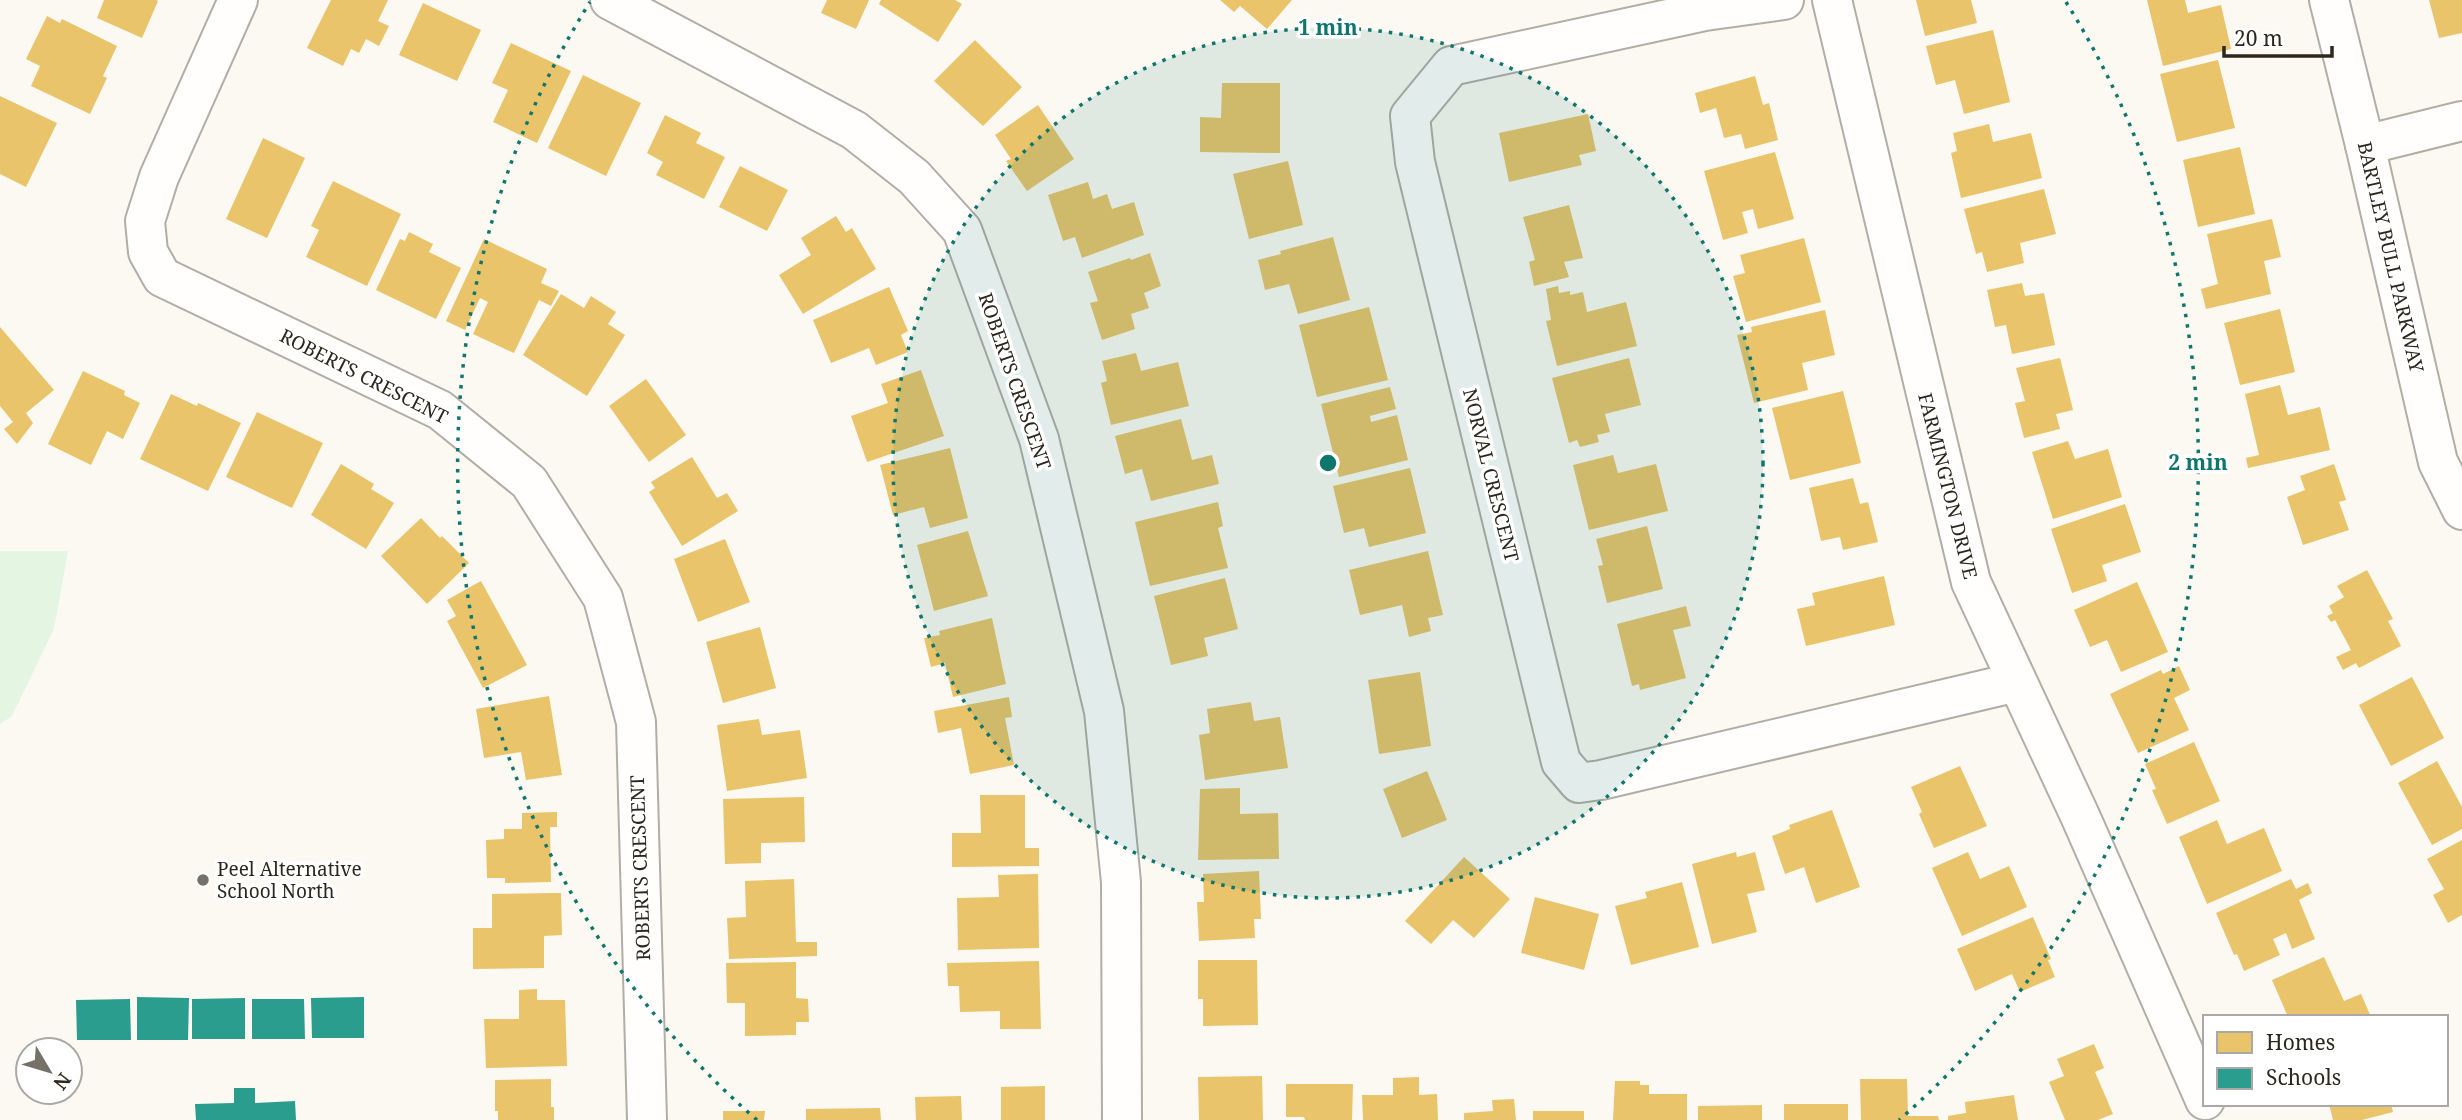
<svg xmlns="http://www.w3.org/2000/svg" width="2462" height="1120" viewBox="0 0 2462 1120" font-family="'Noto Serif',serif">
	<rect width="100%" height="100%" fill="#fcf9f2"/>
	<path fill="#e4f6e2" d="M0,551H68L54,629L12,716L0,724Z"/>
	<path fill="#e9c46a" d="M104,0H156L158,1L142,38L97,18Z
		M331,0H388L378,21L389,26L379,46L366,39L359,53L351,49L343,66L307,48Z
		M827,0H869L856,29L821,13Z
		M881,0H955L962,4L938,42L879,4Z
		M1220,0H1292L1267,29L1240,6L1234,12Z
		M1916,0H1971L1977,23L1925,36Z
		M2147,0H2185L2188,13L2221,5L2231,49L2163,66Z
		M2429,0H2462V33L2439,38Z
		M423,3L481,30L457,81L399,55Z
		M47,16L60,23L62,19L117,46L103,76L107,78L90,114L31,86L40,66L26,59Z
		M1993,30L2010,102L1964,114L1955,80L1936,85L1926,46Z
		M975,40L1022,87L983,126L934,81Z
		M511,43L571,71L537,143L493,122L508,90L492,83Z
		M2218,60L2235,128L2177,142L2160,74Z
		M583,75L641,103L606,176L548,148Z
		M1755,76L1763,105L1769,103L1778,140L1745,149L1741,134L1724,138L1716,108L1700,113L1695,93Z
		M1222,83H1280V153L1200,152V117L1221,118Z
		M0,96L57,123L26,187L0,174Z
		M1038,105L1074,159L1027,191L1006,161L1011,159L995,135Z
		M1588,114L1596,151L1579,155L1582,165L1509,182L1499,133Z
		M665,115L701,133L696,143L725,157L704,199L656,175L663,162L647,153Z
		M1989,124L1993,142L2031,133L2042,178L1961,198L1951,153L1957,151L1953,133Z
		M263,138L305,158L267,238L226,219Z
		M2240,147L2255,214L2198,227L2183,160Z
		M1775,152L1794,219L1758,229L1753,209L1742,212L1748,233L1723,240L1704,171Z
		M1288,161L1303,225L1249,239L1233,174Z
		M740,166L788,190L767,231L719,207Z
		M333,181L401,214L367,286L306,257L319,230L311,226Z
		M1088,182L1093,199L1107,194L1112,209L1134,202L1144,235L1082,258L1075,237L1063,241L1048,195Z
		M2044,189L2056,234L2020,243L2024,263L1987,272L1982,252L1976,254L1964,209Z
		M1569,205L1583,258L1564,262L1569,277L1534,286L1529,262L1535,260L1523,217Z
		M836,216L846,232L852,228L876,269L803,314L779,275L811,255L801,238Z
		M2272,219L2281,257L2264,261L2271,294L2206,309L2201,289L2218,284L2207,234Z
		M409,232L433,244L429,252L461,268L436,319L376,290L400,239L405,241Z
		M1333,237L1350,300L1298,314L1289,284L1265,290L1258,260L1281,254L1280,251Z
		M1804,238L1821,302L1746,322L1733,276L1745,273L1740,255Z
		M484,239L547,269L541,283L559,291L551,306L539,300L514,353L473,334L488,302L480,298L465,330L446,321Z
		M1150,253L1161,286L1144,293L1149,308L1131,314L1135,329L1102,340L1090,303L1098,301L1088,272L1130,258L1131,260Z
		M2022,283L2025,296L2044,293L2055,345L2012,354L2006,325L1995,327L1987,290Z
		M1558,286L1559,293L1570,291V295L1583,292L1587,312L1626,302L1637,346L1557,366L1546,321L1551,320L1546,289Z
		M889,287L908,331L901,335L908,352L876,365L869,348L831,363L813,320Z
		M561,294L584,308L591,296L616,312L608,324L625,335L587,396L523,355Z
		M1369,307L1388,380L1317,397L1299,325Z
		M2280,309L2295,372L2240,385L2224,323Z
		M1825,310L1835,355L1802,363L1808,390L1754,403L1737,335L1752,332L1751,327Z
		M0,327L54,390L26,413L33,423L17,444L4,429L13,422L0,406Z
		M1136,353L1141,371L1178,362L1189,406L1111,425L1101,383L1107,381L1102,361Z
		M1629,358L1641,405L1605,414L1610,432L1597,435L1599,442L1580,447L1577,440L1569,443L1552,378Z
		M2060,358L2073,410L2056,414L2060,429L2024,438L2015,403L2025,401L2016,368Z
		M921,370L944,436L867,462L851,416L888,403L881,384Z
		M83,371L125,391L124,395L140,403L123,439L107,431L91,465L48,444Z
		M646,379L686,435L649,462L609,406Z
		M2280,385L2288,415L2320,407L2330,450L2248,468L2246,458L2259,455L2245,394Z
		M1390,387L1396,409L1370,416L1371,422L1397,415L1408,460L1339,477L1321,404Z
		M1843,391L1861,463L1790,480L1772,408Z
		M171,394L197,406L198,403L241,423L208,491L140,459Z
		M257,412L323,443L292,508L226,477Z
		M1181,419L1192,460L1212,455L1219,484L1151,501L1142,469L1125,474L1115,436Z
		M2068,441L2075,459L2108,449L2122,497L2053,519L2032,452Z
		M950,448L968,518L930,528L924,507L893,515L880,465Z
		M1613,455L1618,473L1656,464L1668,511L1589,530L1573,465Z
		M692,457L717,498L727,493L738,511L682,546L649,492L655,488L651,482Z
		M341,464L374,484L371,489L394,503L366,549L311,515Z
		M2334,464L2346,500L2339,502L2349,530L2303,545L2287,497L2305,490L2300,476Z
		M1410,468L1426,533L1369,547L1364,528L1344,533L1333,486Z
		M1853,478L1860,504L1868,502L1878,542L1843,550L1840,537L1821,541L1809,488Z
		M1218,502L1223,526L1218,528L1228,568L1150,586L1135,522Z
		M2125,504L2141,552L2102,565L2107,581L2072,593L2051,529Z
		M421,518L440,538L442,536L469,563L427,604L381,556Z
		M1647,526L1663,589L1607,603L1598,566L1603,565L1596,539Z
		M968,531L988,596L934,611L917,545Z
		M725,539L750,602L698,622L674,559Z
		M1428,551L1443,615L1428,618L1431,631L1409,637L1402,605L1360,615L1349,570Z
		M2367,570L2393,619L2388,621L2401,646L2359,668L2356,663L2343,670L2336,657L2351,650L2335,620L2331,622L2327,616L2333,613L2329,606L2344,597L2337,586Z
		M1884,576L1895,625L1806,646L1797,609L1815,605L1812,593Z
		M1225,578L1238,629L1204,638L1208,656L1171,665L1154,596Z
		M481,581L527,665L483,688L447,621L456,616L447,600Z
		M2137,582L2168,652L2121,672L2107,640L2090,647L2074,610Z
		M1686,606L1691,626L1673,630L1686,678L1640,690L1639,684L1632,686L1617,624Z
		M992,618L1006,684L953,697L945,663L931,667L924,638L940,635L939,631Z
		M760,627L776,688L723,703L706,642Z
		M2179,666L2190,690L2174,698L2189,730L2138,753L2110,694L2161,670L2163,674Z
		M1420,672L1431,746L1379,754L1368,680Z
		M2412,677L2444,738L2391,766L2359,705Z
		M549,696L562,775L526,780L521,752L484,758L476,709Z
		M1009,697L1012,717L1005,718L1014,765L970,774L961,728L938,733L934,711Z
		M1251,702L1254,721L1280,717L1288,768L1205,780L1199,735L1210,733L1207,709Z
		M759,719L762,735L800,730L807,778L727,791L717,725Z
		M2194,742L2220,801L2167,824L2152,790L2156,789L2145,764Z
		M2437,761L2462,807V829L2432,845L2398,783Z
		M1960,766L1987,826L1934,848L1919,814L1922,812L1911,787Z
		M1427,771L1447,820L1402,838L1383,789Z
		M1240,788V814L1278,813L1279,859L1198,860L1200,789Z
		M980,795H1025V848H1039V866L952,867V833H981Z
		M804,797L805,842L761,843V863L725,864L723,799Z
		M1832,810L1860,887L1816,903L1804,867L1785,874L1772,836L1790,829L1789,825Z
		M557,812V827H550L551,882L505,883V878H487L486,840L504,839V829H522V813Z
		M2217,820L2227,844L2264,828L2282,871L2207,904L2179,837Z
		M2462,840V915L2448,923L2433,895L2444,889L2427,859Z
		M1736,852L1737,857L1755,852L1765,890L1747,894L1757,932L1712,944L1692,864Z
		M1968,852L1980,879L2009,866L2027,907L1962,936L1932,868Z
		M1464,857L1510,899L1474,938L1453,920L1431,944L1405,921Z
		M1259,871L1261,919H1254L1255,938L1199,941L1197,902H1204L1203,874Z
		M1038,874L1039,948L958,950L957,898L999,897L998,875Z
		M794,879L796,942H817V956L729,959L727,918L746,917L745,881Z
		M2291,879L2296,889L2308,883L2312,893L2299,900L2315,939L2292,949L2286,933L2273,939L2280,955L2244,971L2237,954L2234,955L2216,913Z
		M1682,882L1699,947L1631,965L1615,906L1647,898L1645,892Z
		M553,893H561L562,935L544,936V968L473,969V928H492V894Z
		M1535,897L1599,914L1584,970L1521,953Z
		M2033,917L2051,959L2048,960L2055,977L2020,992L2012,974L1975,991L1957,949Z
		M2324,957L2344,1001L2361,994L2371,1017H2288L2272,980Z
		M1198,960H1257L1258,1025L1203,1026V999H1198Z
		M1039,961L1041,1029H1000V1011L960,1012L959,986H948L947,963Z
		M796,962V998L808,999L809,1022H796V1035L745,1036V1003H727L726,963Z
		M537,989V1000H565L567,1066L486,1068L484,1019H519V990Z
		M2094,1044L2104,1068L2095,1072L2113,1114L2098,1120H2065L2049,1082L2064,1076L2057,1059Z
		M1262,1076L1263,1120H1199L1198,1077Z
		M1419,1077V1095L1437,1094L1438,1120H1363L1362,1095H1393V1078Z
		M551,1079V1107H554V1120H498V1111H495V1080Z
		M1860,1079H1907L1908,1116H1938L1939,1120H1861Z
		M1615,1081H1640V1085H1649V1094H1687V1120H1613Z
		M1286,1084H1353L1352,1120H1305L1304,1117H1286Z
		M1045,1086V1120H1001V1087Z
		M2014,1095L2018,1120H1948V1116L1966,1113L1965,1102Z
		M961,1096L962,1120H916L915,1097Z
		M1514,1099L1516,1120H1464V1113L1493,1111L1492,1100Z
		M1784,1104H1848V1120H1784Z
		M2329,1104H2391L2393,1112L2362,1120H2333Z
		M1762,1105V1120H1698V1106Z
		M880,1108L881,1120H806V1109Z
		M723,1111H765L764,1120H723Z
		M1533,1111H1584V1120H1533Z"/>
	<path fill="#2a9d8f" d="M137,997L189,998L188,1040H137Z
		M364,997V1038H312L311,998Z
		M245,998V1039H192V999Z
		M130,999L131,1040H77L76,1000Z
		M252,999H304L305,1039H252Z
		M234,1088H255V1103L295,1101L296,1120H196L195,1104L234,1103Z"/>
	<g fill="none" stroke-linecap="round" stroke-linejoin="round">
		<defs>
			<path id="street" d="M238,0L159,177L145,221L148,252L162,277L440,410L529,482L603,598L636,722L647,1120
				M610,0L854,130L914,177L962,230L1039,439L1104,711L1121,882L1122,1120
				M1784,0L1705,11L1451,66L1410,116L1415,162L1561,762L1579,783L1601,780L2017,682
				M1832,0L1971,582L2081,818L2205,1100
				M2365,145L2462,121"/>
			<path id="secondary" d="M2329,0L2365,145L2438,462L2462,510"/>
		</defs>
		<use href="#street" stroke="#b1aea6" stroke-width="42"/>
		<use href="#secondary" stroke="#b1aea6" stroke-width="42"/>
		<use href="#street" stroke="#fffefd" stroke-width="38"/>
		<use href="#secondary" stroke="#fffefd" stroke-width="38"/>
	</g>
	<circle cx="1328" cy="463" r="435" fill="#0f766e" fill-opacity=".12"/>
	<g fill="none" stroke="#0f766e" stroke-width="3.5" stroke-dasharray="3.5 7">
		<circle cx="1328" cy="463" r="435"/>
		<path d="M757 1120A870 870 0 0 1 590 2M2066 2A870 870 0 0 1 1899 1120"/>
	</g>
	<circle fill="#757168" stroke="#fff" stroke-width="2.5" cx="203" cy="880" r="7"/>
	<g text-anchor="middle" stroke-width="7" stroke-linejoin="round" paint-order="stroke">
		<g font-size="19" fill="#2d281e" stroke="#fff">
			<text transform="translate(2391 257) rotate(77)" y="7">BARTLEY BULL PARKWAY</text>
			<text transform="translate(364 376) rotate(27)" y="7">ROBERTS CRESCENT</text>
			<text transform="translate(1015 381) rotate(71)" y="7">ROBERTS CRESCENT</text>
			<text transform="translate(1491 475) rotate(76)" y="7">NORVAL CRESCENT</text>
			<text transform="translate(1948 486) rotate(76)" y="7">FARMINGTON DRIVE</text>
			<text transform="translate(640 868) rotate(-92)" y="7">ROBERTS CRESCENT</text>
		</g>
		<g font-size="19" fill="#2d281e" stroke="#fff" text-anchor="start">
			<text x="217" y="876">Peel Alternative<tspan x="217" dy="22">School North</tspan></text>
		</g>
	</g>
	<circle cx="1328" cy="463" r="10" fill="#0f766e" stroke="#fff" stroke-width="3.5"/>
	<g font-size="21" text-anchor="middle" font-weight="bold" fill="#0f766e" stroke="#fff" stroke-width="7" stroke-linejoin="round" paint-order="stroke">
		<text x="1328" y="35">1 min</text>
		<text x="2198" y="470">2 min</text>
	</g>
	<rect x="2203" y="1015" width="245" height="91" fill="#ffffff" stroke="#aba9a5" stroke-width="2"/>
	<rect x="2217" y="1032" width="35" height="21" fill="#e9c46a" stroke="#aba9a5" stroke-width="2"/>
	<text x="2266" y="1050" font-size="21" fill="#2d281e">Homes</text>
	<rect x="2217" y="1068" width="35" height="21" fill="#2a9d8f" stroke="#aba9a5" stroke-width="2"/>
	<text x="2266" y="1085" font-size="21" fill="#2d281e">Schools</text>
	<g transform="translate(49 1071) rotate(128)"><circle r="33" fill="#ffffff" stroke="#aba9a5" stroke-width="2"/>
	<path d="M0-5L12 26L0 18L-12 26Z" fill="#757168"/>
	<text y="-10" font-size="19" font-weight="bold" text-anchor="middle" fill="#2d281e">N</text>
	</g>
	<path d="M2224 46v10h108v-10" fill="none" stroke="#2d281e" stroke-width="3.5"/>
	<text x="2234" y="46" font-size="21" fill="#2d281e" stroke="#ffffff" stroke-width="5" paint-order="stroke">20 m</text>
</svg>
